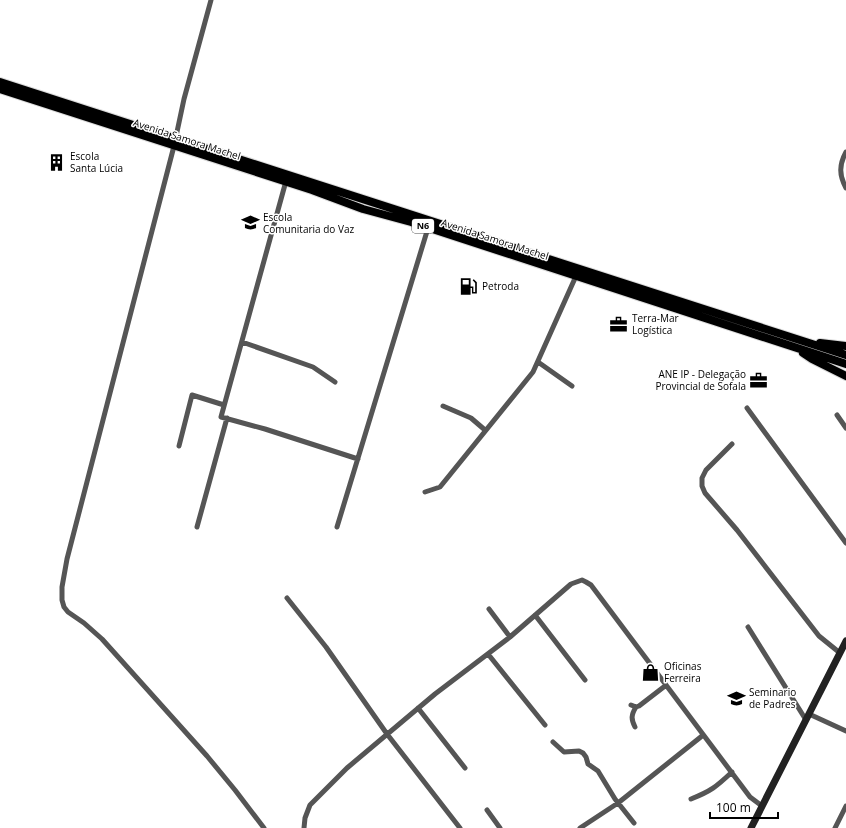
<svg xmlns="http://www.w3.org/2000/svg" width="846" height="828" viewBox="0 0 846 828" font-family="'Open Sans',sans-serif">
	<rect width="100%" height="100%" fill="#fff"/>
	<g fill="none" stroke-linecap="round" stroke-linejoin="round">
		<defs>
			<path id="trunk" d="M0,82L846,355
				M0,89L312,190L363,209L411,222L846,364
				M820,343L846,346
				M803,353L812,359L846,376"/>
		</defs>
		<use href="#trunk" stroke="#dbdbdb" stroke-width="10"/>
		<path stroke="#555" stroke-width="5" d="M211,0L184,99L174,146L67,559L62,587V600L64,607L68,612L84,623L102,639L207,756L235,790L264,828
			M846,152C839,165 839,175 846,188
			M286,181L221,417L265,429L358,459
			M242,342L313,367L335,382
			M538,362L572,386
			M443,406L471,418L485,430
			M747,408L846,543
			M837,415L846,428
			M732,444L706,470L702,478V486L705,493L737,530L819,636L840,653
			M179,446L192,395L224,405
			M425,492L440,487L533,372L576,276
			M197,527L227,418
			M337,527L428,228
			M287,598L326,647L387,734L460,828
			M489,609L510,637
			M535,615L585,680
			M748,627L806,720
			M488,654L545,725
			M631,705L636,707L639,706L665,686
			M418,708L465,768
			M809,714L846,731
			M635,727C631,719 631,715 636,707
			M553,742L564,752L579,751L583,753L586,757L588,764L598,771L615,799L634,823
			M691,799C711,791 716,787 732,772
			M487,810L500,828
			M304,828L305,818L310,805L347,768L435,694L510,637L571,584L582,580L586,582L591,585L750,797L762,806
			M580,828L618,803L702,736
			M835,828L846,806"/>
		<path stroke="#222" stroke-width="7" d="M751,828L846,641"/>
		<use href="#trunk" stroke="#000" stroke-width="8"/>
	</g>
	<defs>
		<symbol id="building-bare" viewBox="-9 -9 18 18"><path d="M-4-6H4V6H1V3H-1V6H-4ZM-2.5-4.3h1.7v1.8h-1.7ZM.8-4.3h1.7v1.8H.8ZM-2.5-1h1.7V.8h-1.7ZM.8-1h1.7V.8H.8Z" fill="#000" stroke="#fff" stroke-width="2.5" paint-order="stroke"/></symbol>
		<symbol id="school-bare" viewBox="-9 -9 18 18"><path d="M0-5L7-2L0 1L-7-2ZM-4 1L0 2.5L4 1V4Q0 6-4 4Z" fill="#000" stroke="#fff" stroke-width="2.5" paint-order="stroke"/></symbol>
		<symbol id="fuel-bare" viewBox="-9 -9 18 18"><path d="M-5.5-6h7V0h2V4h1.3V-2.5L3-4.5l.8-.8L6-3V5H2.5V1h-1V6h-7ZM-4.2-4.7v3.2H.2V-4.7Z" fill="#000" stroke="#fff" stroke-width="2.5" paint-order="stroke"/></symbol>
		<symbol id="office-bare" viewBox="-9 -9 18 18"><path d="M-6-3h4V-5.5h4V-3h4V5H-6ZM-1-4.5V-3h2v-1.5ZM-6 0V1H6V0Z" fill="#000" stroke="#fff" stroke-width="2.5" paint-order="stroke"/></symbol>
		<symbol id="shop-bare" viewBox="-9 -9 18 18"><path d="M-5-2.5h2.3a2.7 3.5 0 0 1 5.4 0H5L5.5 6h-11ZM-1.5-2.5h3a1.5 2.3 0 0 0-3 0Z" fill="#000" stroke="#fff" stroke-width="2.5" paint-order="stroke"/></symbol>
		<symbol id="university-bare" viewBox="-9 -9 18 18"><path d="M0-5L7-2L0 1L-7-2ZM-4 1L0 2.5L4 1V4Q0 6-4 4Z" fill="#000" stroke="#fff" stroke-width="2.5" paint-order="stroke"/></symbol>
	</defs>
	<g fill-rule="evenodd">
		<use href="#building-bare" x="44" y="150" width="25" height="25"/>
		<use href="#school-bare" x="238" y="210" width="25" height="25"/>
		<use href="#fuel-bare" x="456" y="274" width="25" height="25"/>
		<use href="#office-bare" x="606" y="312" width="25" height="25"/>
		<use href="#office-bare" x="746" y="368" width="25" height="25"/>
		<use href="#shop-bare" x="638" y="660" width="25" height="25"/>
		<use href="#university-bare" x="724" y="686" width="25" height="25"/>
	</g>
	<g text-anchor="middle" stroke-width="3" stroke-linejoin="round" paint-order="stroke">
		<rect fill="#fff" stroke="#4c4c4c" stroke-width="1" x="412" y="219" width="22" height="14" rx="3"/>
		<g font-size="9" font-weight="bold" fill="#000">
			<text x="423" y="229">N6</text>
		</g>
		<g font-size="10" fill="#000" stroke="#fff">
			<text transform="translate(187 139) rotate(18)" y="4">Avenida Samora Machel</text>
			<text transform="translate(495 239) rotate(18)" y="4">Avenida Samora Machel</text>
		</g>
		<g font-size="10" fill="#000" stroke="#fff" text-anchor="start">
			<text x="70" y="160">Escola<tspan x="70" dy="12">Santa Lúcia</tspan></text>
			<text x="263" y="221">Escola<tspan x="263" dy="12">Comunitaria do Vaz</tspan></text>
			<text x="482" y="290">Petroda</text>
			<text x="632" y="322">Terra-Mar<tspan x="632" dy="12">Logística</tspan></text>
			<text x="746" y="378" text-anchor="end">ANE IP - Delegação<tspan x="746" dy="12">Provincial de Sofala</tspan></text>
			<text x="664" y="670">Oficinas<tspan x="664" dy="12">Ferreira</tspan></text>
			<text x="749" y="696">Seminario<tspan x="749" dy="12">de Padres</tspan></text>
		</g>
	</g>
	<path d="M710 812v6h68v-6" fill="none" stroke="#000000" stroke-width="2"/>
	<text x="716" y="812" font-size="12" fill="#000000" stroke="#ffffff" stroke-width="3" paint-order="stroke">100 m</text>
</svg>
